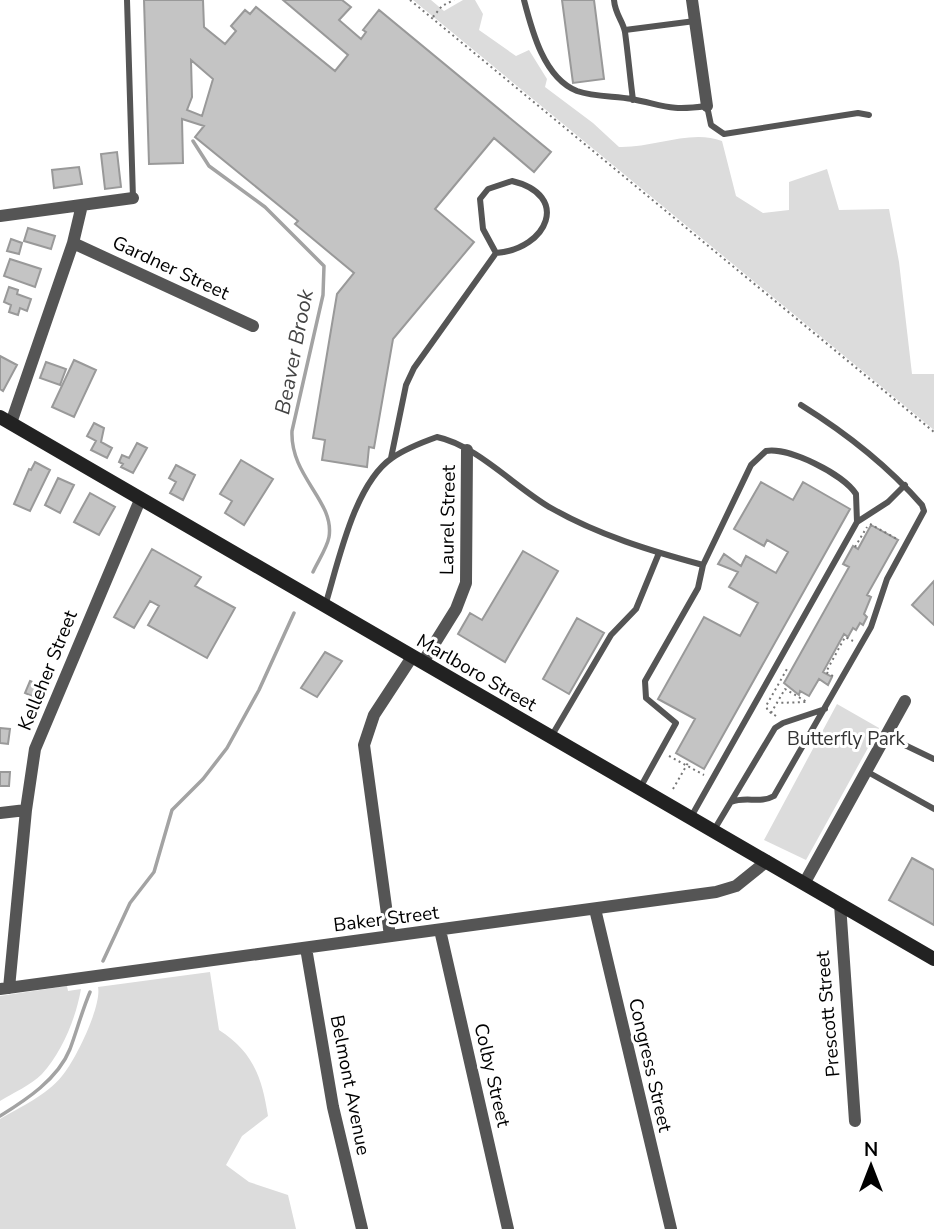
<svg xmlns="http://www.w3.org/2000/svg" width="934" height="1229" viewBox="0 0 934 1229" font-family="'Nunito Sans',sans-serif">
	<rect width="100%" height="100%" fill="#fff"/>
	<path fill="#dcdcdc" d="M413,0H431L444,11L463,0H475L483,14L479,30L516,56L529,50L547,79L545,87L593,123L619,147C654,148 691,129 722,141L736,196L763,213L789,210V182L827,169L839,210L889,209L899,262L912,374H934V430Z
		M837,704L879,728L806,860L764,840Z
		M210,972L219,1030C253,1052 262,1077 268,1116L242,1136L226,1165L249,1182L288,1195L296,1229H0V1119C20,1107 47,1095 62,1076C75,1061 102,1006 98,987Z
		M67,986L68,991L81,989C76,1018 62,1052 42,1074C31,1085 13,1093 0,1101V996Z"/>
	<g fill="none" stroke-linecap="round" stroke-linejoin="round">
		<path stroke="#a3a3a3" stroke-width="3.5" d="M193,141L209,166L265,207L324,266L323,295L292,431C290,477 335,501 329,537C327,548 318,561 313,572
			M103,961L130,903L154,872L172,810L203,779L227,748L259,690L294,613
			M0,1116C26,1100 58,1079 70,1049C77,1030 82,1011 90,992"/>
	</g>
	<path fill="#c4c4c4" stroke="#999" stroke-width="2" fill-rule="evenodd" d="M144,0H203L204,27L225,44L236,31L231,26L245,10L250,14L256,7L335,71L348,55L283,0H342L351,7L339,20L361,39L366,32L363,30L379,10L551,152L534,172L494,138L435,209L474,242L393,339L374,448L369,447L367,467L322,460L325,440L313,438L337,294L354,273L295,224L298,221L195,137L204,126L182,119L183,163L149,164ZM191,60L213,79L202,116L187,110L192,97Z
		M562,0H594L604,79L573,83Z
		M117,152L121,187L105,189L101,154Z
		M79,167L82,184L54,188L52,170Z
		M28,228L55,236L51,249L24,241Z
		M11,239L22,243L19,254L7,251Z
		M10,259L41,269L35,287L4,276Z
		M9,287L18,290L17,294L31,299L27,311L20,308L18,315L9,312L11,305L4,302Z
		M0,356L17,365L3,391L0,389Z
		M74,360L96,370L74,417L52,407Z
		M46,362L66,369L60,385L40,378Z
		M94,423L104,428L101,442L112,448L107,458L91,450L96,441L87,436Z
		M137,443L147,448L133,473L121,467L123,464L119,462L122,455L129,458Z
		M241,460L273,479L244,525L225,513L232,501L220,494Z
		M35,462L50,470L30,511L14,504L29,469L31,470Z
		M176,465L195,475L183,500L170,493L176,482L169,478Z
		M58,478L74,485L60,513L45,505Z
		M761,482L793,500L803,482L850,509L704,769L676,753L695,719L658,699L704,617L740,636L758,603L729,587L738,572L718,564L724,554L741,566L746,556L776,573L788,552L767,540L764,546L734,529Z
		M90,493L115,507L99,535L74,522Z
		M871,525L898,540L867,595L871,597L864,614L867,617L863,625L860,623L856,630L853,628L848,637L844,634L823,672L832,677L828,685L819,679L809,696L800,691L799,695L784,683L849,567L843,564L853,546L858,549Z
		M152,549L201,577L195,586L235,608L207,658L148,625L159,606L150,601L134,628L114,617Z
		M523,551L558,571L505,662L458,634L470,613L482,620Z
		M934,581V625L912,605Z
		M577,618L604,633L569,694L543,679Z
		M325,652L342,661L317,697L301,688Z
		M30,681L48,688L40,709L29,704L32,696L25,693Z
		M0,728L10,729L8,744L0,743Z
		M0,772H10L9,786H0Z
		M912,858L934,870V925L889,900Z"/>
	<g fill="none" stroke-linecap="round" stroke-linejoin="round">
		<path stroke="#777" stroke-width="2" stroke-dasharray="2 3.5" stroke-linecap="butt" d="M410,0L934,432
			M433,17L442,6L454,0
			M870,524L899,540
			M855,547L867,527
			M833,676L826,672L845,637L853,641
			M771,713L785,689L807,702L777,703
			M776,716L768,711L766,706L787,669
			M669,756L704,775
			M673,789L689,761"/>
		<path stroke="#555" stroke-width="6" d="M127,0L133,198
			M524,0C532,31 544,78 577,91C594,97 614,96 632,99C666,106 669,111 707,106L711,125L724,134L858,113L869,115
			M614,0C615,14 623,21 625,32C628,54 630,77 633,100
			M625,30L695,21
			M512,181C571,195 548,249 496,253L483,229L480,199L488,189Z
			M391,458L406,385L414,368L496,253
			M857,522L888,502L905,485
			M325,606C338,564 354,484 392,458C405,449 423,442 437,437C476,445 516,488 551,508C598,535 651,551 703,565L751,465L766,451C789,447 843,474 856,494L857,522L691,817
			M886,736L934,759
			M551,737L611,635L636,609L659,553
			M866,771L934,809
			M640,788L676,723L646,698L645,681L698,588L703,565
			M731,802C746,796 760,804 774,796L871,627L887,579L924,511L922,505C887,465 846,433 801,405
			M714,830L775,728L783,723L825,709"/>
		<path stroke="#555" stroke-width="12" d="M692,0L707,106
			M0,216L133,198
			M73,243L253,326
			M11,423L73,243L82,205
			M423,662L456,609L466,583L467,450
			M0,813L26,810
			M805,882L905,701
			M840,904L855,1121
			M595,909L671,1229
			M440,930L508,1229
			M390,936L364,745L374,715L412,657
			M306,948L333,1107L362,1229
			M9,988L26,810L35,749L140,500
			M0,989L716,892L736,886L767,861"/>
		<path stroke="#222" stroke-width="14" d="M0,417L934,959"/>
	</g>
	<g text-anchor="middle" stroke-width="6" stroke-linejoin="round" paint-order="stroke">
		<g font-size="19" fill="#000" stroke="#fff">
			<text transform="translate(171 267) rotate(25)" y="7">Gardner Street</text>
			<text transform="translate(447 520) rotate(-89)" y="7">Laurel Street</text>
			<text transform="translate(47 670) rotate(-68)" y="7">Kelleher Street</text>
			<text transform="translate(477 672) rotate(30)" y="7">Marlboro Street</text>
			<text transform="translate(386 918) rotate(-7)" y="7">Baker Street</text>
			<text transform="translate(827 1014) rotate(-95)" y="7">Prescott Street</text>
			<text transform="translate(651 1065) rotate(77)" y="7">Congress Street</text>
			<text transform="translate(493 1075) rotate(77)" y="7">Colby Street</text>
			<text transform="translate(351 1085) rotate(79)" y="7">Belmont Avenue</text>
		</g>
		<g font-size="19" fill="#333" stroke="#fff">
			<text x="846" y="745">Butterfly Park</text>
		</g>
		<g font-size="21" font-style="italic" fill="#444" stroke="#fff">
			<text transform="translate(294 352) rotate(-79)" y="7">Beaver Brook</text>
		</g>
	</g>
	<g transform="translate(871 1166)" stroke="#ffffff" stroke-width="5" paint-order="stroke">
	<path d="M0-5L12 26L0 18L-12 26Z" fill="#000000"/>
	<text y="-10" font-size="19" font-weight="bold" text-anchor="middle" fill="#000000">N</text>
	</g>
</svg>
